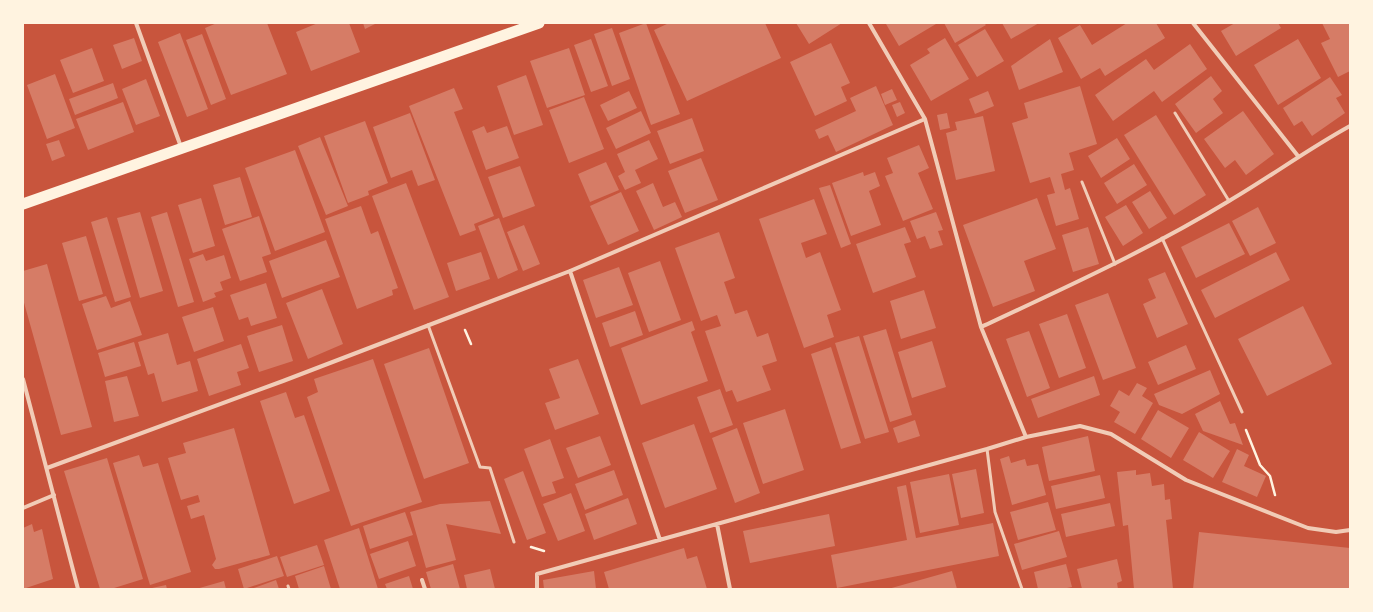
<svg xmlns="http://www.w3.org/2000/svg" width="1373" height="612" viewBox="0 0 1373 612" font-family="Poppins,sans-serif">
	<rect width="100%" height="100%" fill="#c8553d"/>
	<path fill="#d67c66" d="M217,23H267L287,74L231,95L205,28Z
		M318,23H349L360,52L311,71L296,32Z
		M363,23H377L365,29Z
		M646,23L680,114L651,125L619,33Z
		M669,23H765L781,58L687,101L654,30Z
		M796,23H842L809,44Z
		M888,23H935L936,24L899,46L886,24Z
		M944,23H984L986,25L955,43Z
		M1002,23H1039L1011,39Z
		M1127,23H1156L1165,38L1105,76L1100,68L1081,79L1058,38L1080,25L1092,45Z
		M1235,23H1278L1281,28L1236,56L1221,31Z
		M1322,23H1350V71L1338,77L1321,43L1330,39Z
		M612,28L630,79L612,86L594,34Z
		M985,29L1004,61L977,77L958,45Z
		M180,33L208,109L187,117L158,42Z
		M202,34L226,99L211,105L186,40Z
		M134,38L142,61L122,69L113,45Z
		M945,38L969,79L931,101L910,65L930,53L927,49Z
		M591,39L608,86L591,92L574,45Z
		M1050,39L1063,72L1019,90L1011,66Z
		M1298,39L1321,78L1278,105L1254,65Z
		M831,43L850,83L841,87L847,101L815,116L790,62Z
		M1190,44L1207,69L1162,102L1154,91L1113,121L1095,95L1146,59L1154,70Z
		M92,48L104,81L73,93L60,60Z
		M569,48L585,95L547,108L530,61Z
		M55,74L75,128L47,139L27,85Z
		M526,75L543,125L514,135L497,86Z
		M1211,76L1222,91L1213,99L1223,113L1196,133L1175,104Z
		M1330,77L1342,95L1336,98L1345,113L1312,136L1302,121L1294,126L1283,108Z
		M146,79L160,116L136,125L122,89Z
		M113,83L118,98L75,115L69,99Z
		M876,86L893,125L836,152L828,135L819,139L815,130L856,111L850,98Z
		M1080,86L1097,144L1069,153L1074,170L1061,174L1065,190L1070,188L1079,219L1056,226L1047,195L1055,193L1050,177L1030,183L1012,123L1028,118L1024,103Z
		M454,88L463,109L454,112L494,216L474,224L476,230L460,236L409,106Z
		M892,89L897,100L885,105L881,94Z
		M629,91L637,108L608,121L600,105Z
		M988,91L994,106L975,114L969,99Z
		M584,97L604,149L569,163L549,110Z
		M123,102L134,132L88,150L76,119Z
		M900,102L905,113L897,117L892,105Z
		M641,111L651,133L616,149L606,128Z
		M1243,111L1274,154L1246,175L1235,160L1225,168L1204,139Z
		M410,113L435,180L418,186L412,170L391,178L373,127Z
		M947,113L950,128L940,130L937,115Z
		M1156,115L1206,195L1174,215L1124,135Z
		M983,116L995,171L956,180L946,133L957,130L955,122Z
		M692,118L704,151L670,164L657,131Z
		M365,121L388,183L368,191L369,195L348,203L324,136Z
		M484,126L487,133L507,126L519,158L486,170L472,131Z
		M320,137L348,206L326,215L298,146Z
		M1117,138L1130,159L1101,178L1088,156Z
		M59,140L65,156L52,161L46,144Z
		M649,140L658,159L635,170L641,183L625,190L618,176L625,172L617,154Z
		M919,145L929,168L918,173L933,209L903,221L885,176L893,173L887,158Z
		M295,150L325,232L275,251L245,168Z
		M701,158L718,200L685,213L668,171Z
		M606,162L619,190L590,202L578,174Z
		M1134,164L1147,185L1117,204L1104,183Z
		M520,166L535,206L503,218L488,177Z
		M863,172L864,176L875,172L880,186L869,191L881,225L851,236L832,183Z
		M240,177L252,217L225,225L213,185Z
		M406,183L449,297L414,310L372,196Z
		M653,183L663,207L675,202L682,217L654,230L636,191Z
		M830,185L851,244L841,248L819,188Z
		M1150,191L1167,218L1149,229L1132,202Z
		M621,192L639,231L608,245L590,206Z
		M201,198L215,246L193,253L178,205Z
		M1037,198L1056,249L1024,261L1035,291L993,307L963,225Z
		M814,199L827,234L801,243L806,258L820,252L841,310L827,315L834,337L804,348L759,219Z
		M1126,205L1143,233L1123,246L1105,217Z
		M361,206L371,234L378,231L398,288L392,290L393,295L357,309L325,219Z
		M1258,207L1276,243L1250,256L1232,221Z
		M140,212L163,291L140,298L117,218Z
		M167,212L194,302L178,307L151,217Z
		M936,212L943,230L938,231L943,245L930,249L925,236L917,239L910,221Z
		M259,216L271,254L262,257L267,272L240,281L222,229Z
		M107,217L131,297L115,302L91,222Z
		M499,218L518,270L498,279L478,226Z
		M1229,223L1245,254L1196,278L1181,247Z
		M524,225L540,264L523,271L507,232Z
		M905,227L911,242L904,244L916,277L873,293L856,244Z
		M1088,227L1099,264L1073,272L1062,235Z
		M719,232L735,278L724,282L735,314L747,310L757,337L768,333L777,361L762,366L771,390L737,402L732,390L726,392L705,331L721,326L717,315L701,321L675,248Z
		M86,236L103,294L79,301L62,243Z
		M326,240L340,277L282,298L269,261Z
		M481,252L490,279L456,291L447,263Z
		M1276,252L1290,280L1215,318L1201,290Z
		M203,254L206,261L224,255L231,278L220,282L223,290L214,293L216,297L203,302L189,259Z
		M660,261L681,320L649,332L628,273Z
		M47,264L92,427L61,435L23,299V271Z
		M619,267L633,305L596,318L583,280Z
		M1165,272L1188,324L1157,338L1143,304L1156,298L1148,279Z
		M266,283L277,318L251,326L248,317L239,320L230,295Z
		M322,289L343,344L308,359L286,303Z
		M924,290L936,328L901,339L890,301Z
		M1108,293L1136,368L1103,380L1075,305Z
		M106,296L111,308L130,301L142,335L97,350L82,304Z
		M1303,306L1332,364L1267,396L1238,339Z
		M213,307L224,341L194,352L182,317Z
		M635,311L643,335L610,347L602,323Z
		M1067,314L1086,368L1059,378L1039,324Z
		M692,321L695,330L691,332L708,381L641,405L621,348Z
		M282,325L293,361L259,372L247,336Z
		M886,329L912,415L890,422L863,336Z
		M1029,331L1050,388L1027,397L1006,339Z
		M168,333L177,365L190,361L198,391L162,402L154,373L148,375L138,342Z
		M859,336L889,432L865,439L835,343Z
		M932,341L946,387L912,398L898,352Z
		M134,342L141,366L105,377L98,353Z
		M241,344L249,368L237,372L241,385L209,396L197,359Z
		M1186,345L1196,369L1158,385L1148,362Z
		M831,347L861,443L841,449L811,354Z
		M429,348L469,463L424,479L384,364Z
		M373,359L422,502L351,526L307,397L318,392L314,379Z
		M578,359L599,414L555,430L545,403L560,398L549,369Z
		M1210,370L1220,394L1182,414L1159,405L1154,394Z
		M127,376L139,416L114,422L105,381Z
		M1094,376L1100,395L1038,418L1031,399Z
		M1137,383L1147,388L1142,396L1153,403L1135,434L1114,422L1120,412L1110,406L1119,390L1129,396Z
		M720,389L733,425L710,433L697,397Z
		M286,392L295,418L304,415L330,491L294,504L260,401Z
		M1220,401L1230,424L1235,423L1243,445L1203,431L1195,414Z
		M785,409L804,470L763,484L743,423Z
		M1158,410L1189,428L1171,458L1141,439Z
		M915,420L920,436L898,443L893,428Z
		M694,424L717,489L665,508L642,443Z
		M234,428L270,555L219,569H215L212,565L216,559L204,515L191,519L187,506L200,502L198,495L181,500L168,458L186,453L183,443Z
		M737,428L760,493L735,503L712,438Z
		M1199,432L1230,451L1213,478L1183,460Z
		M600,436L611,465L578,478L566,448Z
		M1088,436L1095,471L1049,481L1042,447Z
		M550,439L564,478L552,482L556,493L542,497L524,449Z
		M1237,449L1249,455L1244,466L1266,476L1257,497L1222,482Z
		M139,455L143,467L158,463L191,572L150,585L113,463Z
		M1009,456L1011,463L1025,459L1027,466L1038,464L1046,495L1012,505L1000,459Z
		M107,458L143,579L111,589H100L64,471Z
		M976,469L984,513L961,518L952,474Z
		M614,470L623,495L585,510L575,484Z
		M1136,470V475L1150,473L1152,486L1164,484L1165,500L1170,499L1172,519L1166,520L1173,589H1134L1128,525L1123,526L1117,472Z
		M523,471L546,533L527,540L504,479Z
		M949,474L959,525L920,533L910,482Z
		M1100,475L1105,498L1056,509L1051,486Z
		M906,485L916,538L993,523L999,556L837,588L831,555L907,540L897,487Z
		M571,493L585,531L558,541L543,504Z
		M628,498L637,524L594,540L585,514Z
		M490,501L501,534L446,524L456,560L426,568L410,512L440,504Z
		M1048,502L1056,530L1018,540L1010,512Z
		M1110,503L1115,526L1066,537L1061,514Z
		M405,512L413,535L370,549L363,526Z
		M829,514L835,546L750,563L743,531Z
		M32,524L34,532L42,529L53,579L23,589V528Z
		M359,528L378,589H340L324,540Z
		M1059,531L1067,557L1022,570L1014,544Z
		M1199,532L1350,548V589H1193Z
		M408,541L416,566L379,579L370,554Z
		M317,545L324,565L287,577L280,557Z
		M684,548L687,559L697,556L707,589H609L604,572Z
		M277,556L284,576L244,589L238,569Z
		M1117,559L1122,581L1117,583L1118,589H1082L1077,569Z
		M453,564L460,589H431L426,572Z
		M1066,564L1072,587L1062,589H1038L1034,572Z
		M324,566L331,589H299L295,576Z
		M490,569L495,589H467L464,575Z
		M594,571L596,589H544L543,580Z
		M952,571L957,589H888Z
		M409,576L413,589H387L385,584Z
		M276,580L279,589H251Z
		M224,581L226,589H196Z
		M166,585L167,589H152V588Z"/>
	<g fill="none" stroke-linecap="round" stroke-linejoin="round">
		<path stroke="#fff3e0" stroke-width="2.5" d="M465,330L471,344
			M1246,430L1260,465L1270,476L1275,495
			M531,547L544,551"/>
		<path stroke="#f1ccb7" stroke-width="3" d="M1175,113L1229,201
			M1082,182L1115,264
			M1162,238L1242,412
			M428,325L480,467L490,468L514,542
			M987,449L995,512L1022,589
			M288,586L289,589"/>
		<path stroke="#f1ccb7" stroke-width="4" d="M136,23L181,147
			M869,23L925,119L981,327L1026,437
			M1193,23L1298,156
			M570,271L660,540
			M981,327C1065,288 1150,249 1229,201C1270,177 1308,149 1350,126
			M23,379L78,589
			M47,468L283,381L570,271L925,119
			M23,508L54,495
			M717,524L730,589
			M422,580L425,589
			M537,589V574L987,449L1026,437L1080,426L1111,434L1186,480L1308,528L1336,532L1350,530"/>
		<path stroke="#fff3e0" stroke-width="11" d="M23,204L539,23"/>
	</g>
	<rect width="1373" height="612" fill="none" stroke="#fff3e0" stroke-width="48"/>
</svg>
